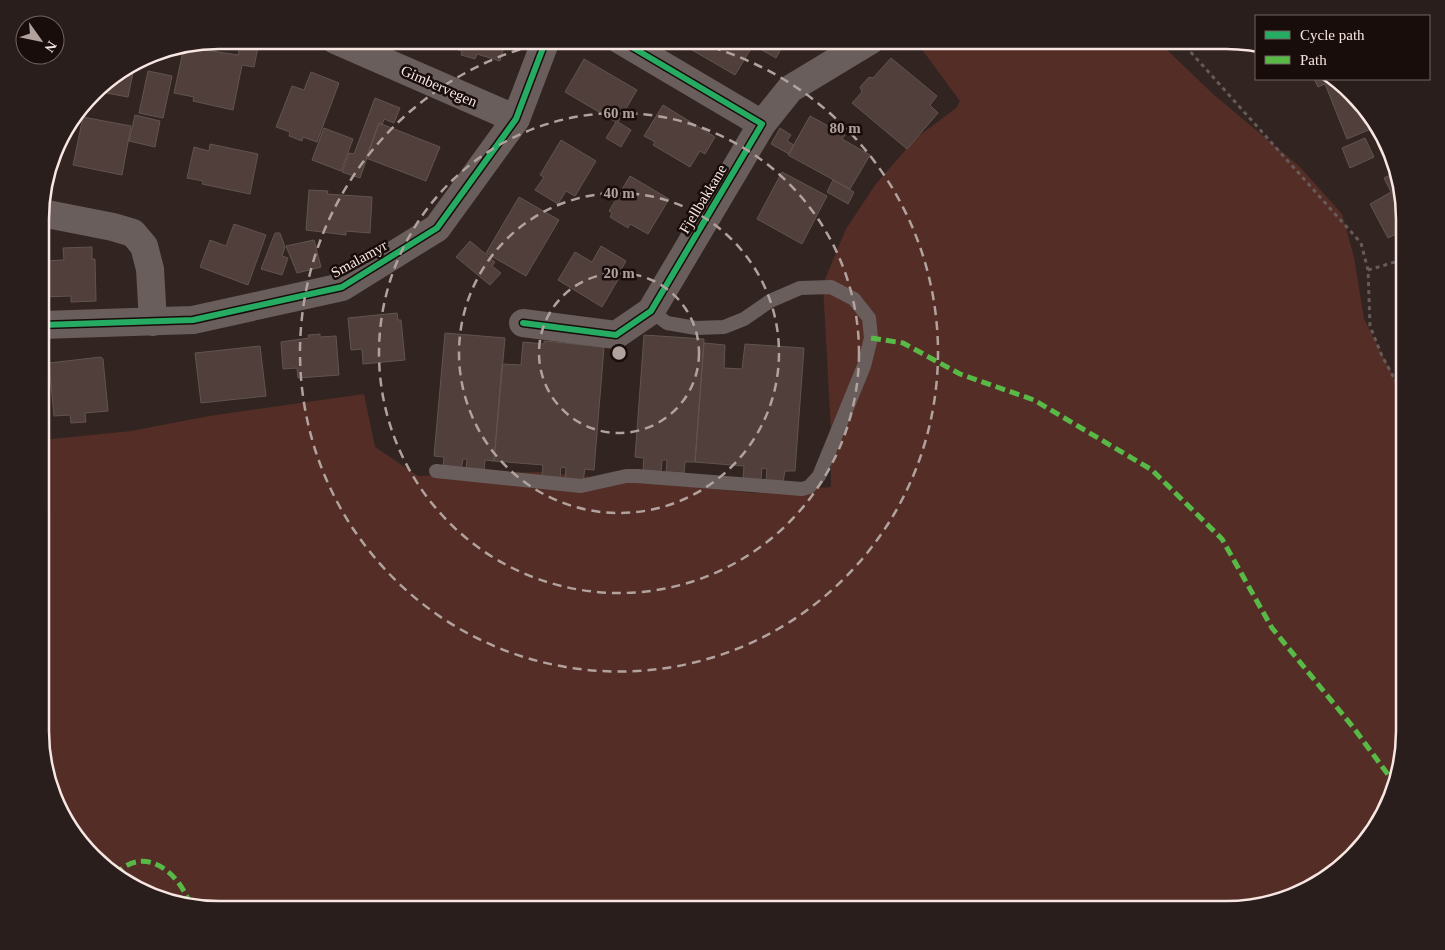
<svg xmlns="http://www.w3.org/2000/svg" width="1445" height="950" viewBox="0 0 1445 950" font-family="'Times New Roman',serif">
	<rect width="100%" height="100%" fill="#322421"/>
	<path fill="#542e26" d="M915,40H1160L1165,48L1213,94L1300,167L1342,214L1354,257L1364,319L1397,383L1405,394V742L1375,831L1315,886L1237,910H219L162,901L119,880L64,821L42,754V440L131,431L209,416L364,394L375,447L418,476L540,472L754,493L831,487V432L823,284L846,229L875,185L915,139L956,108L960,101Z"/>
	<path fill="#513f3b" stroke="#605451" d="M439,40H506L500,61L477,54L475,59L461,55L462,51L438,44Z
		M691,40H752L755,42L735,75L687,47Z
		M758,40H786L776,58L755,46Z
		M241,43L258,47L254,67L242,65L233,110L193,101L194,97L174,93L184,47L192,45L205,48V50L238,55Z
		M891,58L937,96L930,105L938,113L907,149L852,103L862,92L860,87L869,77L873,78Z
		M584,59L637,90L618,122L631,130L621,147L606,138L616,122L565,92Z
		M135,63L128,97L96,91L101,85Z
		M148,71L172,76L163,118L139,113Z
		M311,72L339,83L317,142L303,137L302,141L289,136L290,132L276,127L292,86L304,90Z
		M1314,79H1333L1378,126L1347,139L1325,84L1318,87Z
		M375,98L400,108L394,123L384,119L382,125L379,123L360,178L342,172L349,153L354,154Z
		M663,105L715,137L705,154L700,151L690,167L653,145L655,142L644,136Z
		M135,115L160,121L155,147L129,141Z
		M810,116L845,135L842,139L870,155L850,189L788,155Z
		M83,117L131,126L122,175L73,165Z
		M379,123L440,147L426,181L366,158Z
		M324,128L353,139L341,171L312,160Z
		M780,128L791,135L787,141L794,145L789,154L771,144Z
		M1365,138L1374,157L1350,168L1342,148Z
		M561,140L596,161L575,196L566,191L558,204L535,190L544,177L540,175Z
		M210,144L258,154L250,194L202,184L203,181L187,178L194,147L209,151Z
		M782,172L827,196L802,244L757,219Z
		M1394,173L1405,208V230L1388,238L1370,204L1391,192L1384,178Z
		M630,176L669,199L648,234L630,224L628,228L610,217L612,213L609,211Z
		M833,180L854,192L848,204L827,192Z
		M309,190L328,191L327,194L372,197L370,233L346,231V235L306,230Z
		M519,197L559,220L526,276L486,253Z
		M234,224L266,235L248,285L200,267L210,240L226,246Z
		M275,233H280L285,247L282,256L288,258L282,275L261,269Z
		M314,240L321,267L297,273L286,246Z
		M470,241L495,262L492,266L501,273L490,285L456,257Z
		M601,246L626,261L617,277L619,278L602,307L558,280L575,252L592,262Z
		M92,247V259H95L96,301L71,302V296L42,297V261L64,260L63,248Z
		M1405,275V294L1397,279Z
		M397,313L398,320H401L405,360L363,364L362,349L351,350L348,318Z
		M445,333L505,338L494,461L485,460L484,472L466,470L467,459H463L461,470L443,468L444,457L434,456Z
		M320,334V337L336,336L339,375L298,378L297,368L283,369L281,342L309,338L308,335Z
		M644,335L704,339L695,462H685L684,473L666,472L667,460H662L661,472L643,470L644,458L635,457Z
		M544,341L604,347L594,470L585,469L583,481L565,479L566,468L561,467L560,478L542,477L543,465L494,461L502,364L521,365L523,342L544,344Z
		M704,343L725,345L724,368L742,369L745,344L804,348L795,471H785L783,482L766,481L767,469L762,468L761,480L743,479L744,466L695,462Z
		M260,346L266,396L201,403L195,353Z
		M101,357L103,359L108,411L85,413L86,422L71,423L70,415L54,416L49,363Z"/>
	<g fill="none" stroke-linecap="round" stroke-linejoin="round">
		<path stroke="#665b58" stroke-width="3" stroke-dasharray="4 4" stroke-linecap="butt" d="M1180,40L1361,243L1368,270L1370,326L1382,356L1405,398
			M1368,270L1405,259"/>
		<path stroke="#695e5c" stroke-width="14" d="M436,471L581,486L626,476H637L802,489L809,487L819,476L864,366L871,338L869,318L854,299L831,287L800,288L770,301L744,319L724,327L696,328L667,323L651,311"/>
		<path stroke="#695e5c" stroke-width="28" d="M335,40L516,119
			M762,124L790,89L871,40
			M42,213L113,227L133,233L144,246L150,269L153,322
			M523,323L616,335L651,311L762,124L620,40
			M42,325L193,320L342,287L437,228L516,119L546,40"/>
		<path stroke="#58b947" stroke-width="5" stroke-dasharray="10 5" stroke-linecap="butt" d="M871,338L903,343L960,374L1034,400L1152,470L1222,539L1272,628L1353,727L1392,780
			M115,875C144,843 180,873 190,905"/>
		<defs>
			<path id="cycleway" d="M523,323L616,335L651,311L762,124L620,40
				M42,325L193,320L342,287L437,228L516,119L546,40"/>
		</defs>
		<use href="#cycleway" stroke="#180d0b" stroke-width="9"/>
		<use href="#cycleway" stroke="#26ab63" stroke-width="6"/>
	</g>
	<g fill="none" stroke="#b2a29e" stroke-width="2.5" stroke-dasharray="9 6">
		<circle cx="619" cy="353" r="80"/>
		<circle cx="619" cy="353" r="160"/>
		<circle cx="619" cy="353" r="240"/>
		<path d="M683 40A319 319 0 1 1 555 40"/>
	</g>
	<g text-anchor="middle" stroke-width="5" stroke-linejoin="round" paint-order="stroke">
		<g font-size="15" fill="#f7e6e2" stroke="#180d0b">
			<text transform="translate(439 86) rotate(24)" y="5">Gimbervegen</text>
			<text transform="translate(703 199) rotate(-59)" y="5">Fjellbakkane</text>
			<text transform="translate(359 259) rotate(-29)" y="5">Smalamyr</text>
		</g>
	</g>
	<path d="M0 0H1445V950H0ZM219 49H1226A170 170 0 0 1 1396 219V731A170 170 0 0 1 1226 901H219A170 170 0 0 1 49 731V219A170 170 0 0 1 219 49Z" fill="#2a1e1c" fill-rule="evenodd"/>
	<path fill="none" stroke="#f7e6e2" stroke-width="2.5" d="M219 49H1226A170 170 0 0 1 1396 219V731A170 170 0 0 1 1226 901H219A170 170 0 0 1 49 731V219A170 170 0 0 1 219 49Z"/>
	<circle cx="619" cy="353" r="8" fill="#b2a29e" stroke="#180d0b" stroke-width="2.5"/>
	<g font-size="15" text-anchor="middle" font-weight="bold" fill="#b2a29e" stroke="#180d0b" stroke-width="5" stroke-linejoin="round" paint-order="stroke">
		<text x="619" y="118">60 m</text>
		<text x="845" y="133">80 m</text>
		<text x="619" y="198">40 m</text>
		<text x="619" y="278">20 m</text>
	</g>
	<rect x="1255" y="15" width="175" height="65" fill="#180d0b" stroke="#716461"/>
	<rect x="1265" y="31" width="25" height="8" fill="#26ab63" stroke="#716461"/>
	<text x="1300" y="40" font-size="15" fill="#f7e6e2">Cycle path</text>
	<rect x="1265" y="56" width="25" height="8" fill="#58b947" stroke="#716461"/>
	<text x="1300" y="65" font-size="15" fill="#f7e6e2">Path</text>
	<g transform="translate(40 40) rotate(123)"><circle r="24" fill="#180d0b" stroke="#716461"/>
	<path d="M0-4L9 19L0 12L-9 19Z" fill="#b2a29e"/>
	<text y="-8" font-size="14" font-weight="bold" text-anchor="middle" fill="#f7e6e2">N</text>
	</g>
</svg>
